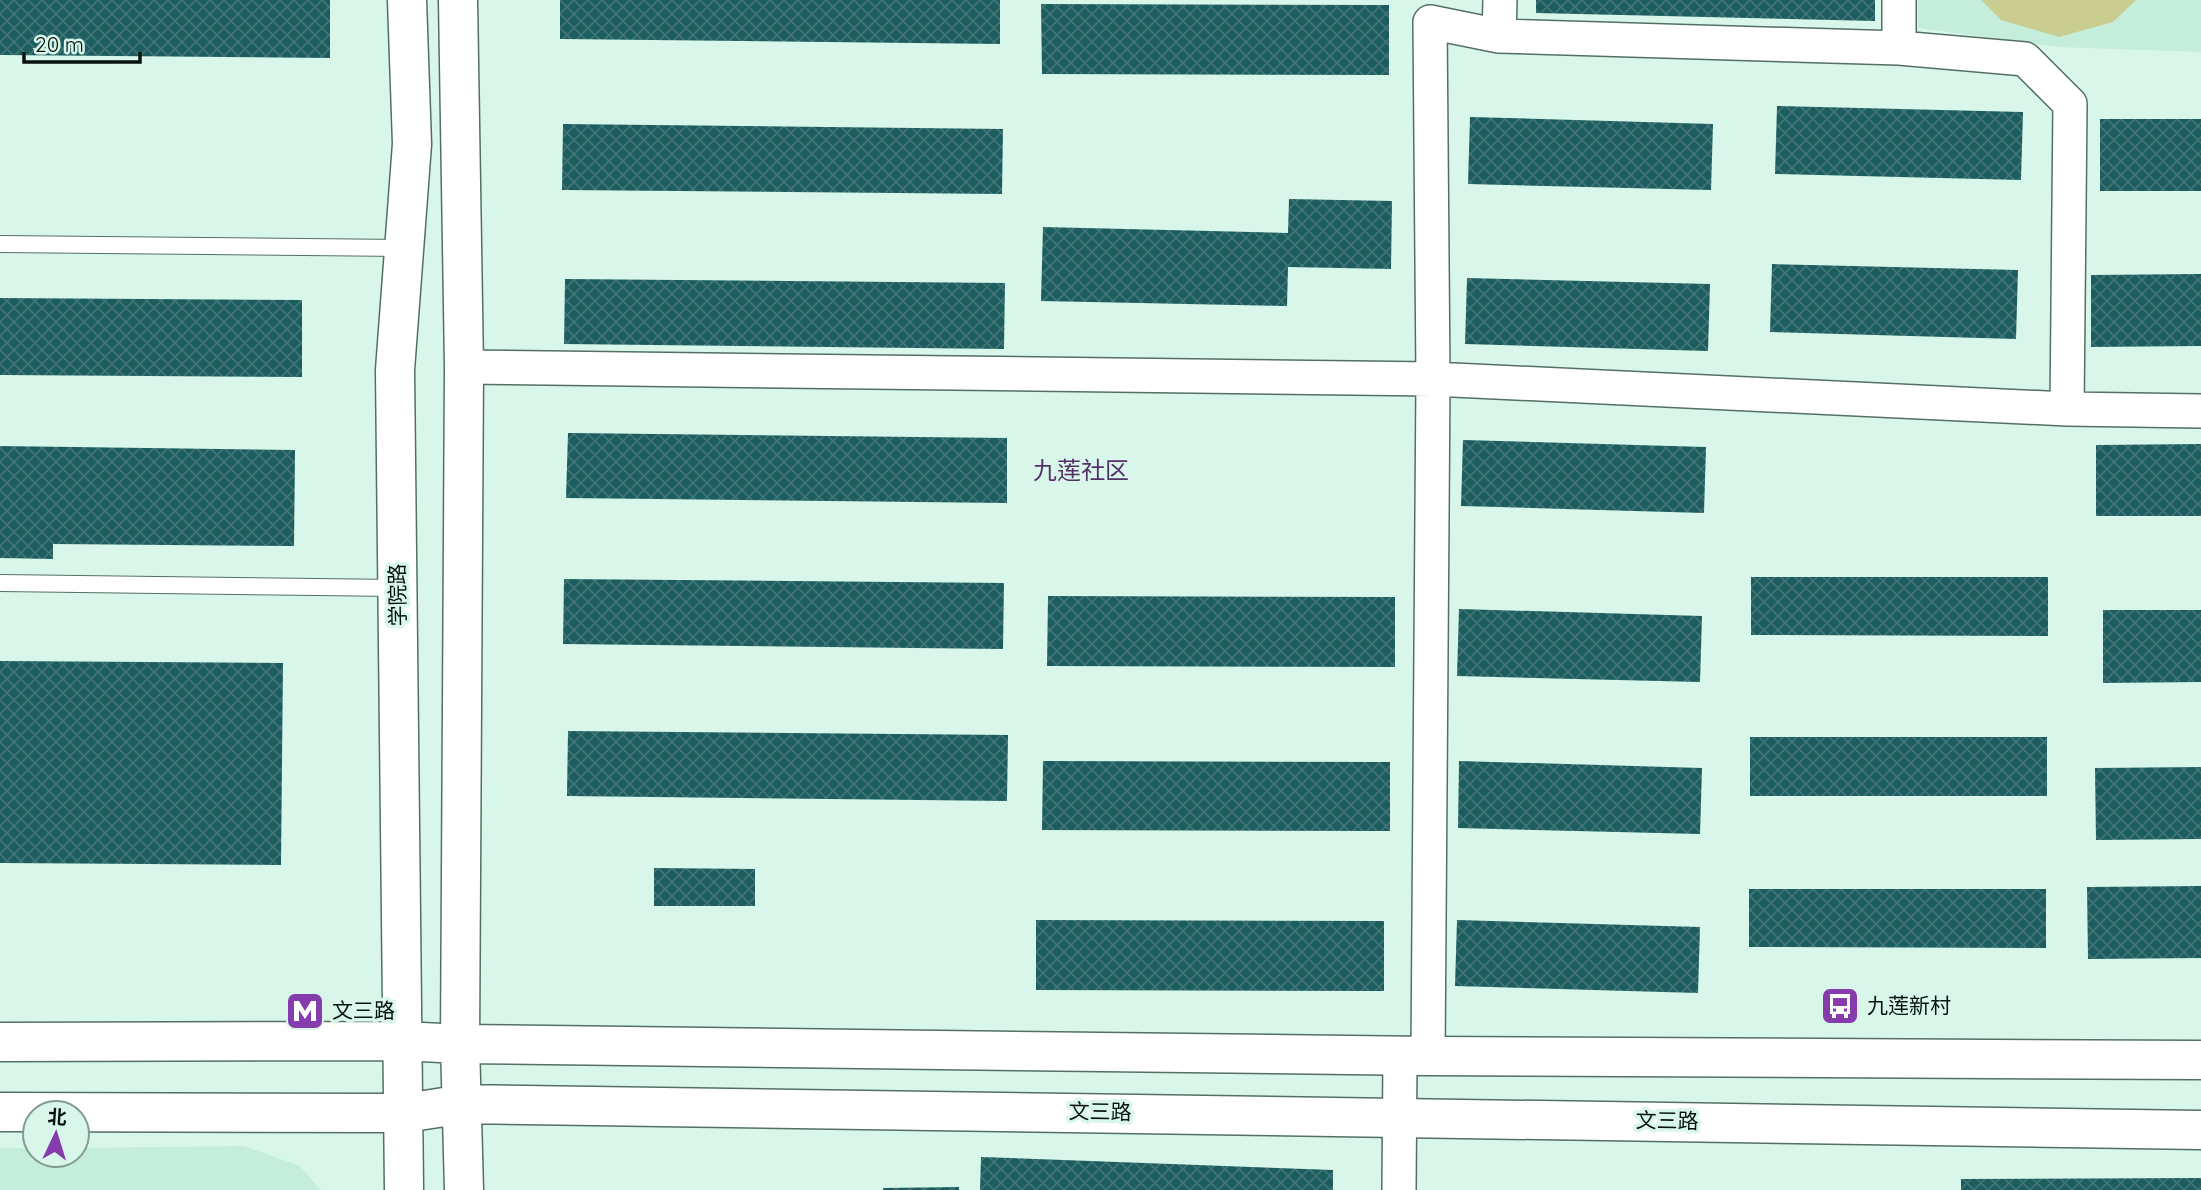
<svg xmlns="http://www.w3.org/2000/svg" width="2201" height="1190" viewBox="0 0 2201 1190" font-family="Quicksand,'Noto Sans SC',sans-serif">
	<defs>
		<pattern id="building-cross-hatch" width="8" height="8" patternUnits="userSpaceOnUse" patternTransform="scale(1.75)"><rect width="8" height="8" fill="#1c5d5f"/><path d="M0 0l8 8M0 8l8-8" fill="none" stroke="#427475"/></pattern>
	</defs>
	<rect width="100%" height="100%" fill="#d8f7ea"/>
	<path fill="#c5eddc" d="M1918,0H2201V52L2057,47L1918,28Z
		M244,1146L300,1166L321,1190H0V1148H35V1155H77V1148Z"/>
	<path fill="#c9cd90" d="M1981,0H2136L2113,22L2059,37L2001,20Z"/>
	<path fill="url(#building-cross-hatch)" d="M0,0H330V58L0,55Z
		M560,0H1000V44L560,39Z
		M1536,0H1875V21L1536,13Z
		M1041,4L1389,5V75L1042,74Z
		M1777,106L2023,112L2021,180L1775,174Z
		M1470,117L1713,124L1711,190L1468,184Z
		M2100,119H2201V191H2100Z
		M563,124L1003,129L1002,194L562,190Z
		M1289,199L1392,201L1391,269L1288,267L1287,306L1041,301L1043,227L1288,233Z
		M1772,264L2018,270L2016,339L1770,332Z
		M2201,274V346L2091,347V275Z
		M1467,278L1710,284L1708,351L1465,344Z
		M565,279L1005,283L1004,349L564,344Z
		M0,298L302,300V377L0,375Z
		M568,433L1007,438V503L566,498Z
		M1463,440L1706,447L1704,513L1461,506Z
		M2201,444V516H2096V445Z
		M0,446L295,450L294,546L53,544V559L0,558Z
		M1751,577H2048V636L1751,635Z
		M564,579L1004,583L1003,649L563,644Z
		M1048,596L1395,597V667L1047,666Z
		M1459,609L1702,616L1700,682L1457,676Z
		M2103,610H2201V682L2103,683Z
		M0,661L283,663L281,865L0,863Z
		M568,731L1008,735L1007,801L567,796Z
		M1750,737H2047V796H1750Z
		M1043,761L1390,762V831L1042,830Z
		M1459,761L1702,768L1700,834L1458,828Z
		M2201,767V839L2096,840L2095,768Z
		M654,868L755,869V906H654Z
		M2201,886V958L2088,959L2087,887Z
		M1749,889H2046V948L1749,947Z
		M1036,920L1384,921V991L1036,990Z
		M1457,920L1700,927L1698,993L1455,986Z
		M981,1157L1333,1170V1190H980Z
		M2201,1178V1190H1961V1179Z
		M959,1187V1190H883V1188Z"/>
	<g fill="none" stroke-linecap="round" stroke-linejoin="round">
		<defs>
			<path id="service" d="M0,244L404,248
				M0,583L398,588"/>
			<path id="minor" d="M1499,36L1500,0
				M1899,48V0
				M464,367L1433,379L2067,409L2201,411
				M1428,1056L1433,379L1430,22L1499,36L1899,48L2025,59L2070,104L2067,409
				M1399,1190L1400,1055"/>
			<path id="secondary" d="M458,0L464,367L460,1044L464,1190
				M0,1042L403,1041L460,1044L1428,1056L2201,1060
				M0,1112L405,1113L464,1104L2201,1130
				M404,1190L395,370L412,144L407,0"/>
		</defs>
		<use href="#service" stroke="#546f64" stroke-width="18"/>
		<use href="#minor" stroke="#546f64" stroke-width="36"/>
		<use href="#secondary" stroke="#546f64" stroke-width="41"/>
		<use href="#service" stroke="#fff" stroke-width="16"/>
		<use href="#minor" stroke="#fff" stroke-width="33"/>
		<use href="#secondary" stroke="#fff" stroke-width="38"/>
	</g>
	<defs>
		<symbol id="bus-square" viewBox="-11 -11 22 22"><rect x="-9" y="-9" width="18" height="18" rx="4" fill="#873cae" stroke="#d8f7ea"/><path d="M-5-6H5V4H4V6H2V4H-2V6H-4V4H-5ZM-3.5-4V0h7V-4ZM-3.5 1.2v1.5H-2V1.2ZM2 1.2v1.5H3.5V1.2Z" fill="#fff"/></symbol>
		<symbol id="metro-square" viewBox="-11 -11 22 22"><rect x="-9" y="-9" width="18" height="18" rx="4" fill="#873cae" stroke="#d8f7ea"/><path d="M-5.5 5V-5H-3L0 0L3-5H5.5V5H3V-.5L0 4L-3-.5V5Z" fill="#fff"/></symbol>
	</defs>
	<g fill-rule="evenodd">
		<use href="#bus-square" x="1818" y="984" width="44" height="44"/>
		<use href="#metro-square" x="283" y="989" width="44" height="44"/>
	</g>
	<g text-anchor="middle" stroke-width="7" stroke-linejoin="round" paint-order="stroke">
		<g font-size="21" fill="#08120e" stroke="#d8f7ea">
			<text transform="translate(398 595) rotate(-91)" y="7">学院路</text>
			<text transform="translate(1100 1112) rotate(1)" y="7">文三路</text>
			<text transform="translate(1667 1121) rotate(1)" y="7">文三路</text>
		</g>
		<g font-size="21" fill="#08120e" stroke="#d8f7ea" text-anchor="start">
			<text x="1867" y="1013">九莲新村</text>
			<text x="332" y="1018">文三路</text>
		</g>
		<g font-size="24" fill="#543068" stroke="#d8f7ea">
			<text x="1081" y="479">九莲社区</text>
		</g>
	</g>
	<g transform="translate(56 1134) rotate(4)"><circle r="33" fill="#d8f7ea" stroke="#859b92" stroke-width="2"/>
	<path d="M0-5L12 26L0 18L-12 26Z" fill="#873cae"/>
	<text y="-10" font-size="19" font-weight="bold" text-anchor="middle" fill="#08120e">北</text>
	</g>
	<path d="M24 52v10h116v-10" fill="none" stroke="#08120e" stroke-width="3.5"/>
	<text x="35" y="52" font-size="21" fill="#08120e" stroke="#d8f7ea" stroke-width="5" paint-order="stroke">20 m</text>
</svg>
